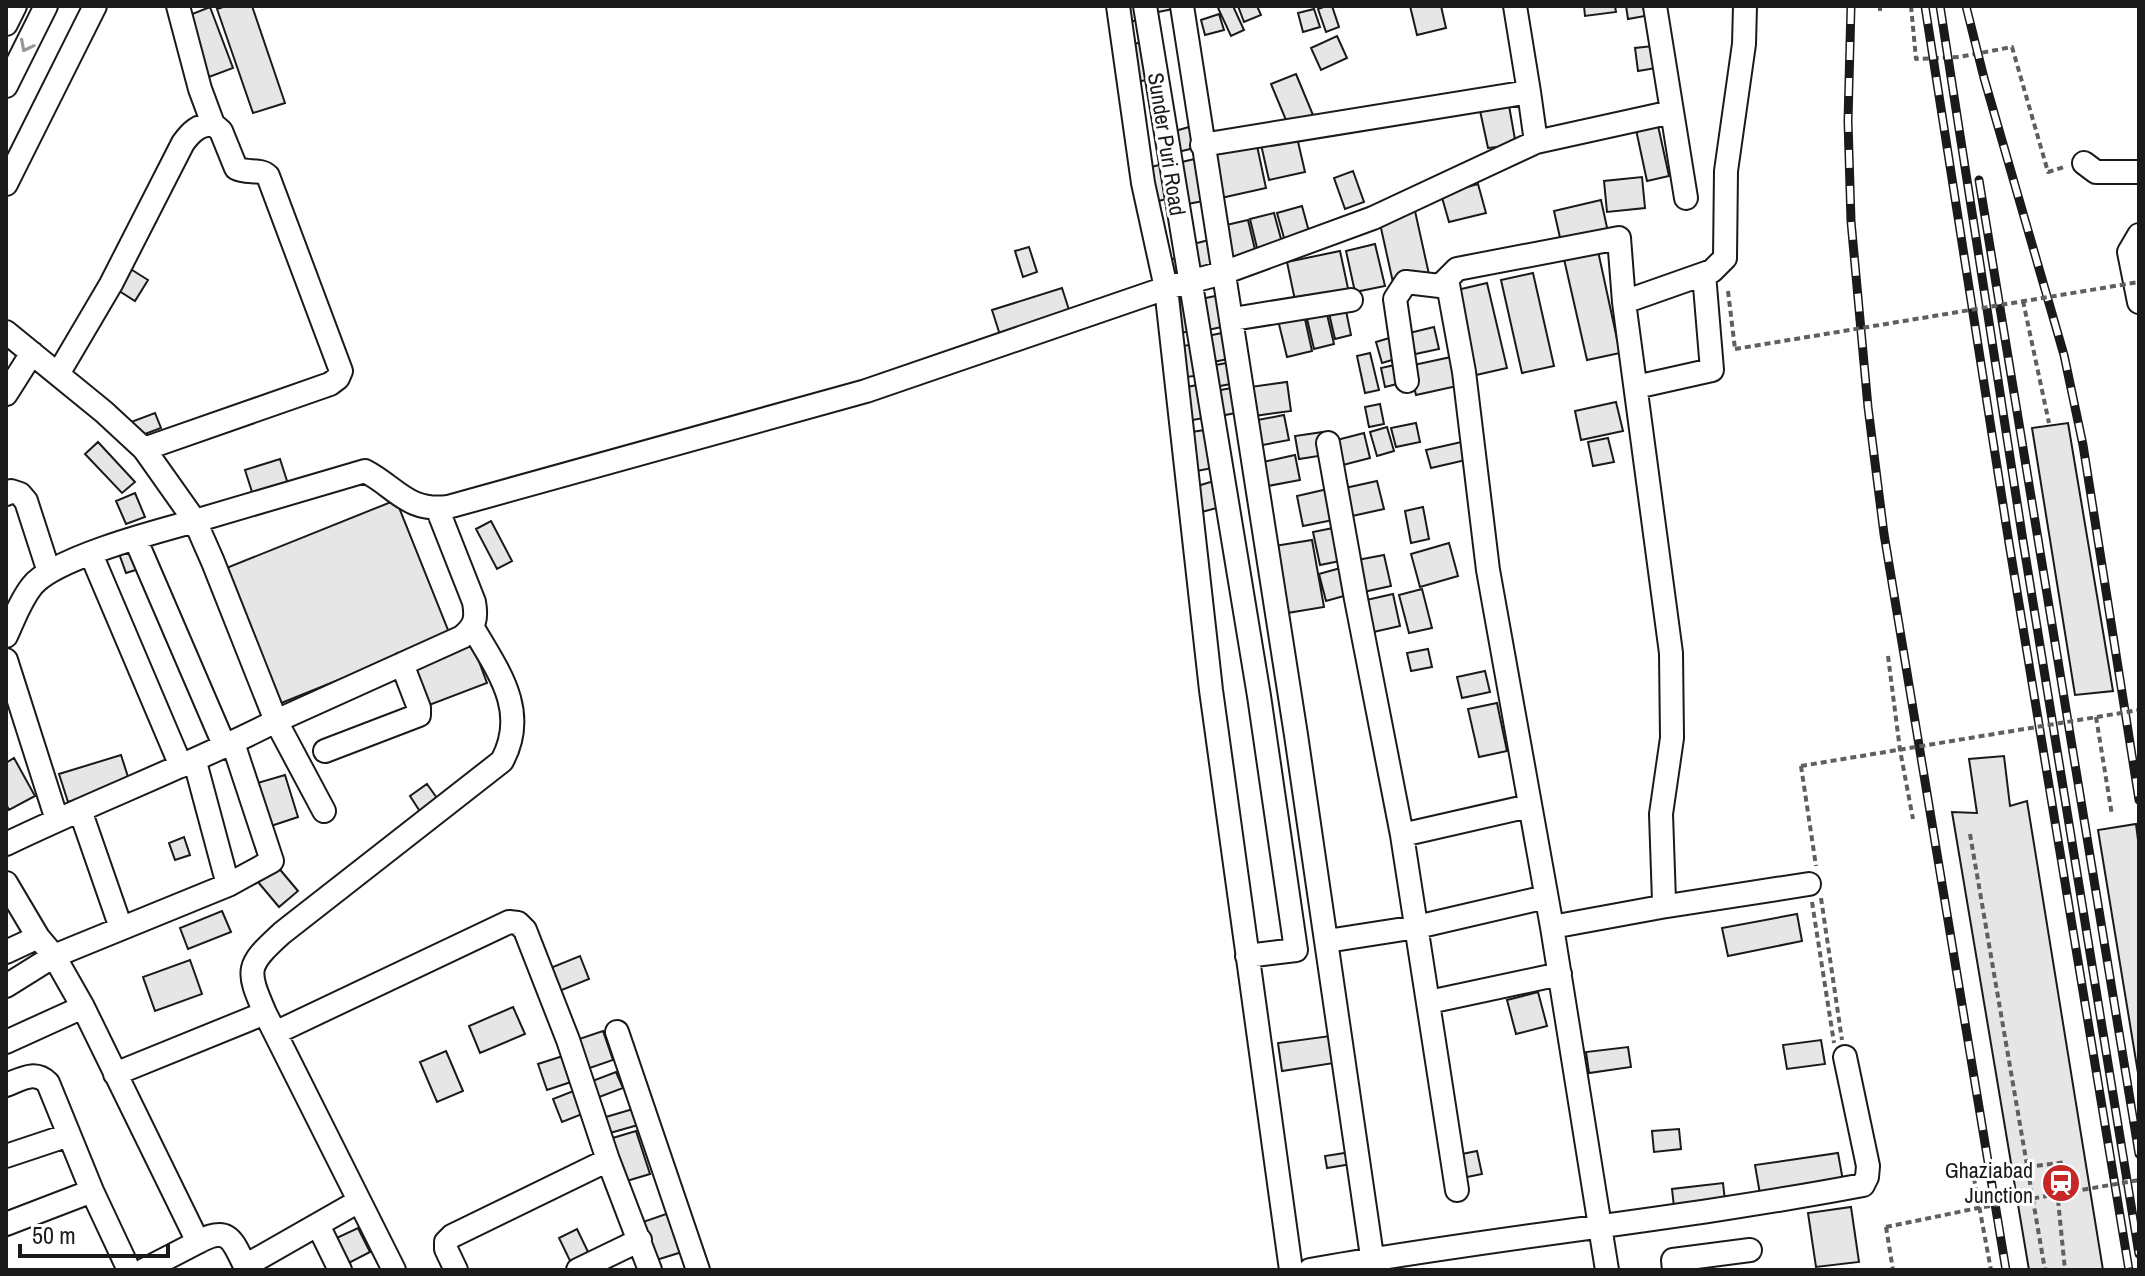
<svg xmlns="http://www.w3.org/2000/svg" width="2145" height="1276" viewBox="0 0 2145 1276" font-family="'Archivo Narrow',sans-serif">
	<rect width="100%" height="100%" fill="#fff"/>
	<path fill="#e6e6e6" stroke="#1a1a1a" stroke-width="2" d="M226,6H252L285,103L253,113L217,9Z
		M1126,6H1140L1143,19L1129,22Z
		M1152,6H1172L1173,9L1153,13Z
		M1222,6H1233L1244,30L1231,36L1218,8Z
		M1238,6H1257L1261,15L1244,22Z
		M1326,6H1332L1339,27L1326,32L1318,9Z
		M1410,6H1441L1446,28L1417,35Z
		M1584,6H1615L1616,12L1585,16Z
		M1626,6H1643L1645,16L1628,19Z
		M210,7L233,68L209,77L187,16Z
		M1314,9L1320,27L1303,32L1298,13Z
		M1219,14L1224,30L1205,35L1201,20Z
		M1337,36L1347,58L1321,70L1311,48Z
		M1147,41L1153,79L1135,82L1129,45Z
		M1653,46L1656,68L1638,71L1635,48Z
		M1296,74L1313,115L1288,125L1271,84Z
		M1508,100L1516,145L1488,148L1479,106Z
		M1657,121L1669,176L1647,181L1635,125Z
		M1196,125L1202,146L1174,153L1168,133Z
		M1296,133L1305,172L1269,180L1260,140Z
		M1256,141L1266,188L1221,198L1210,150Z
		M1199,158L1209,200L1182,205L1173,164Z
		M1168,163L1175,197L1150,203L1142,169Z
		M1353,171L1364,202L1345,209L1334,178Z
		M1642,177L1645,208L1607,212L1604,181Z
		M1478,184L1486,213L1449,222L1441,194Z
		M1601,200L1608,232L1561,242L1554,211Z
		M1302,206L1311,239L1286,245L1277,213Z
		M1415,211L1430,279L1394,287L1379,219Z
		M1274,213L1284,250L1259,256L1250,219Z
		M1248,220L1256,254L1231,260L1222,226Z
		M1213,239L1220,269L1195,274L1189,245Z
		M1375,244L1385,286L1355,292L1346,251Z
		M1029,247L1037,272L1023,277L1015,251Z
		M1340,251L1349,293L1296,305L1287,262Z
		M1598,251L1620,353L1587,360L1564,259Z
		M1180,257L1185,278L1170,280L1166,261Z
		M129,268L148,280L135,301L116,289Z
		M1533,273L1554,366L1522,373L1501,280Z
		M1487,283L1507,368L1476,375L1457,290Z
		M1062,288L1070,313L1000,335L992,310Z
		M1225,294L1231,325L1203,331L1196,300Z
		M1189,298L1196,330L1175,334L1169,302Z
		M1325,306L1334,344L1314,349L1305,310Z
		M1345,306L1351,335L1335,339L1328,309Z
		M1303,310L1312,351L1287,357L1277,316Z
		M1434,327L1439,349L1406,356L1401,335Z
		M1227,332L1233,358L1208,363L1202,337Z
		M1396,336L1402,357L1382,363L1376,342Z
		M1197,344L1202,375L1179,378L1174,347Z
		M1370,353L1379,390L1365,393L1357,356Z
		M1451,357L1457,386L1416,395L1409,366Z
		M1232,362L1237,383L1214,387L1210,366Z
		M1404,363L1409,381L1385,387L1381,368Z
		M1287,382L1291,411L1247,417L1243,388Z
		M1203,384L1209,417L1187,421L1181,388Z
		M1237,387L1241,412L1220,416L1215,391Z
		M1616,402L1623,431L1581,440L1575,411Z
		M1380,404L1384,424L1369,427L1365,407Z
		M155,413L161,428L137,437L131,422Z
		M1284,415L1289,440L1252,447L1247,422Z
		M1416,423L1420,442L1396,447L1391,428Z
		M2068,423L2113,691L2075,695L2032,428Z
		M1387,427L1394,451L1377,456L1370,432Z
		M1212,429L1218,467L1191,472L1184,433Z
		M1323,432L1325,455L1299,459L1295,436Z
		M1364,433L1370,458L1339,466L1333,441Z
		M1608,438L1614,462L1593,466L1588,442Z
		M1466,441L1470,459L1431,468L1426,450Z
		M98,442L135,482L122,493L85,454Z
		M1295,455L1300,480L1268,486L1263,462Z
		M280,459L288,484L253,495L245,470Z
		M1217,480L1224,506L1198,513L1191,488Z
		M1377,481L1384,509L1343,518L1336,490Z
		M1332,488L1338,519L1303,526L1297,496Z
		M135,493L145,517L126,524L116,501Z
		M396,500L450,635L274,706L219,571Z
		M1423,507L1429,539L1411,543L1405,511Z
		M491,521L512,561L497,569L476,529Z
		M1338,527L1345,560L1320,565L1313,532Z
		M1312,540L1324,607L1281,614L1269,547Z
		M132,542L142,568L126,573L117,548Z
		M1449,543L1458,576L1420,587L1411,554Z
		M1384,555L1391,586L1359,593L1352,561Z
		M1344,567L1351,594L1326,601L1319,574Z
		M1422,589L1432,628L1409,633L1399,595Z
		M1393,594L1400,626L1369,633L1362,601Z
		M471,640L487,683L424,707L408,664Z
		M1428,649L1432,667L1411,671L1407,653Z
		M1485,671L1490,692L1462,698L1457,677Z
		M1497,703L1507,751L1479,757L1468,709Z
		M121,755L130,783L68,802L59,774Z
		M2004,756L2010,806L2027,801L2103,1270H2029L1952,812L1977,813L1969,759Z
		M14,758L35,796L9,810L6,804V763Z
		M285,775L298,817L268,827L254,784Z
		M427,784L439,801L421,813L410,796Z
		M2136,824L2139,848V1079L2098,830Z
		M184,837L190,855L175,860L169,843Z
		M277,866L298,891L279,907L258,882Z
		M222,911L231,932L188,949L180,928Z
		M1797,914L1802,941L1728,956L1722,928Z
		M580,956L589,979L552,994L543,971Z
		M190,960L202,994L155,1011L143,977Z
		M1538,992L1547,1026L1516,1034L1507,1000Z
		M513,1007L525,1034L480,1053L469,1026Z
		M603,1031L613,1060L581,1071L570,1042Z
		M1330,1036L1334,1063L1282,1071L1278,1043Z
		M1821,1040L1825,1064L1787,1069L1783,1045Z
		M1628,1047L1631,1067L1589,1073L1586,1052Z
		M446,1051L463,1091L437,1102L420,1062Z
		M569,1054L577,1080L547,1090L538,1064Z
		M616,1072L623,1088L594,1099L587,1083Z
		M581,1088L590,1111L562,1122L553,1099Z
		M633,1109L638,1125L603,1135L599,1119Z
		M1679,1129L1681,1149L1654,1152L1652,1131Z
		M636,1131L650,1174L620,1183L606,1140Z
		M1477,1151L1482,1174L1462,1178L1457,1155Z
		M1351,1152L1352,1164L1327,1168L1325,1156Z
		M1838,1153L1843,1181L1760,1194L1755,1165Z
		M1723,1183L1725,1201L1674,1207L1672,1189Z
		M1851,1207L1859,1262L1816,1267L1808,1213Z
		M669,1213L682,1252L653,1261L640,1223Z
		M358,1228L370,1252L341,1267L328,1242Z
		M577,1229L591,1258L573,1267L559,1238Z"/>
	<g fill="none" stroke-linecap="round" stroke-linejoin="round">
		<defs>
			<path id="minor" d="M178,6L200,89L213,124
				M1118,6L1143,183L1166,288L1211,690L1291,1270
				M1145,6L1259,696L1296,950L1247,956
				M1182,6L1296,735L1374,1270
				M1515,6L1529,92
				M1655,6L1686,198
				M6,24L15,6
				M6,86L46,6
				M1202,145L1529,92L1536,142
				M2084,163L2096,172H2139
				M6,184L95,6
				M2139,235L2129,252L2139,302
				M1447,279L1464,372L1488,570L1552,927L1607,1270
				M1624,302L1712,271L1725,258L1726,171L1744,44L1745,6
				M1233,319L1351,300
				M6,332L104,412L144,449L195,521L365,471C396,487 407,512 448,507L866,391L1166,288L1223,273L1373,218L1536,142L1672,112
				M58,374L111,284L183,143C191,132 198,125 213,124L221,131L236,168C247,174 260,168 268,176L341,371L338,378L330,384L144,449
				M1407,381L1395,299L1406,282L1440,286L1457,269L1619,238L1624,302L1671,653L1672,738L1661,814L1664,901L1661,907L1552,927
				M1636,387L1712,370L1704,274
				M6,394L32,353
				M1328,443L1356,599L1402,835L1457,1190
				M6,494L11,491L20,494L26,501L49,572
				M135,538L225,747
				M91,554L181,766
				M6,636C14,619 20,601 32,586C54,558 158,531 195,521L213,562L276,721L462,637C475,626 477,619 474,602L437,508
				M6,660L57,820
				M233,743L272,861L228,885L54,956L83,1007L198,1242C231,1224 233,1243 247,1270
				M325,751L419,715V708L402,664
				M195,762L228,885
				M80,810L121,928
				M1402,835L1529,806
				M6,844C95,801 188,766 276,721L324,811
				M6,883L38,937L54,956L6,986
				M1661,907L1809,884
				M1327,941L1417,927L1546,897
				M6,952L38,937
				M1429,1002L1560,974
				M617,1032L698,1270
				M275,1033L509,922L518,923L525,930L568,1040L608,1160L650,1270
				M6,1042L83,1007
				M115,1074L265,1013
				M6,1085C22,1079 35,1070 48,1083L92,1191L129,1270
				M6,1156L69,1135
				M6,1224L92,1191
				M318,1225L340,1270
				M245,1266L359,1201
				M144,1270L198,1242
				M394,1270L265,1013C246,969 246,966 282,933L502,761C529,711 498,671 473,628
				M456,1270L446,1249V1242L452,1236L608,1160
				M578,1270L640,1240
				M1310,1270C1493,1237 1679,1220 1863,1185L1867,1177L1868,1166L1845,1057
				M1674,1270L1673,1260L1750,1250"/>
		</defs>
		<use href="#minor" stroke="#1a1a1a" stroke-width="26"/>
		<path stroke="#5f5f5f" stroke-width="4" stroke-dasharray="6 4" stroke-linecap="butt" d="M1911,6L1916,59L1959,57L2012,47L2048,172L2064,167
			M1880,11V6
			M1728,291L1735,349
			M2023,301L2049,423
			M1888,656L1900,750L1913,819
			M2096,717L2112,815
			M1801,766L1816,866
			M1970,834L2045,1270
			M1821,898L1842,1040
			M1812,902L1834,1043
			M2027,1167L2066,1162
			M1972,1168L1991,1270
			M2056,1180L2065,1270
			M2043,1181L2067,1178
			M1886,1227L1893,1270"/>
		<use href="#minor" stroke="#fff" stroke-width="22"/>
		<defs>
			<path id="rail" d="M1851,6L1848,121L1851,221L1868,407L1884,534L2006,1270
				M1925,6L2009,543L2129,1270
				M1940,6L2023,541L2139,1254
				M1966,6L1984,78L2064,355L2083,445L2139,800
				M1979,180L2139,1154"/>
		</defs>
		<use href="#rail" stroke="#1a1a1a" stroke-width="9"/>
		<use href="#rail" stroke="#fff" stroke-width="6" stroke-dasharray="18" stroke-linecap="butt"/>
		<path stroke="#5f5f5f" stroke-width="4" stroke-dasharray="6 4" stroke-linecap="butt" d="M1735,349L2139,282
			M1801,766L2139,710
			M1886,1227L1978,1208L2139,1180"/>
	</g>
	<defs><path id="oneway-chevron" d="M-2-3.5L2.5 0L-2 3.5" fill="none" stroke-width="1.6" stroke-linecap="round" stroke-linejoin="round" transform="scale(2)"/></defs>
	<use stroke="#989898" href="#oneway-chevron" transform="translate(26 46) rotate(117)"/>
	<defs>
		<symbol id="station-disc" viewBox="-11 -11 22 22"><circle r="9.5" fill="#c62828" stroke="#fff"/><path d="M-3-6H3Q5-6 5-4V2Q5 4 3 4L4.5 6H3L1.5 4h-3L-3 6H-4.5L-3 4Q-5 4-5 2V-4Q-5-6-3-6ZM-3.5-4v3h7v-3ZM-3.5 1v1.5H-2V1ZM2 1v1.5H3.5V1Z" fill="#fff"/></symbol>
	</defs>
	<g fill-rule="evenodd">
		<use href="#station-disc" x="2039" y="1161" width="44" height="44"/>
	</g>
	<g text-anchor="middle" stroke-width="6" stroke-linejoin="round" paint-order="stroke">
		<g font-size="22" fill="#1a1a1a" stroke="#fff">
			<text transform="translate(1167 144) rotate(81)" y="8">Sunder Puri Road</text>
		</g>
		<g font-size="22" fill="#1a1a1a" stroke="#fff" text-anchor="end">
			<text x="2033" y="1178">Ghaziabad<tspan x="2033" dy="25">Junction</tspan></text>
		</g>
	</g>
	<rect width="2145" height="1276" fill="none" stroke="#1a1a1a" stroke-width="16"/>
	<path d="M20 1244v12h148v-12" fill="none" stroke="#1a1a1a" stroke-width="4"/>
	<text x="32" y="1244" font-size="24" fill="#1a1a1a" stroke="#ffffff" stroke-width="6" paint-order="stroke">50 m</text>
</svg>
